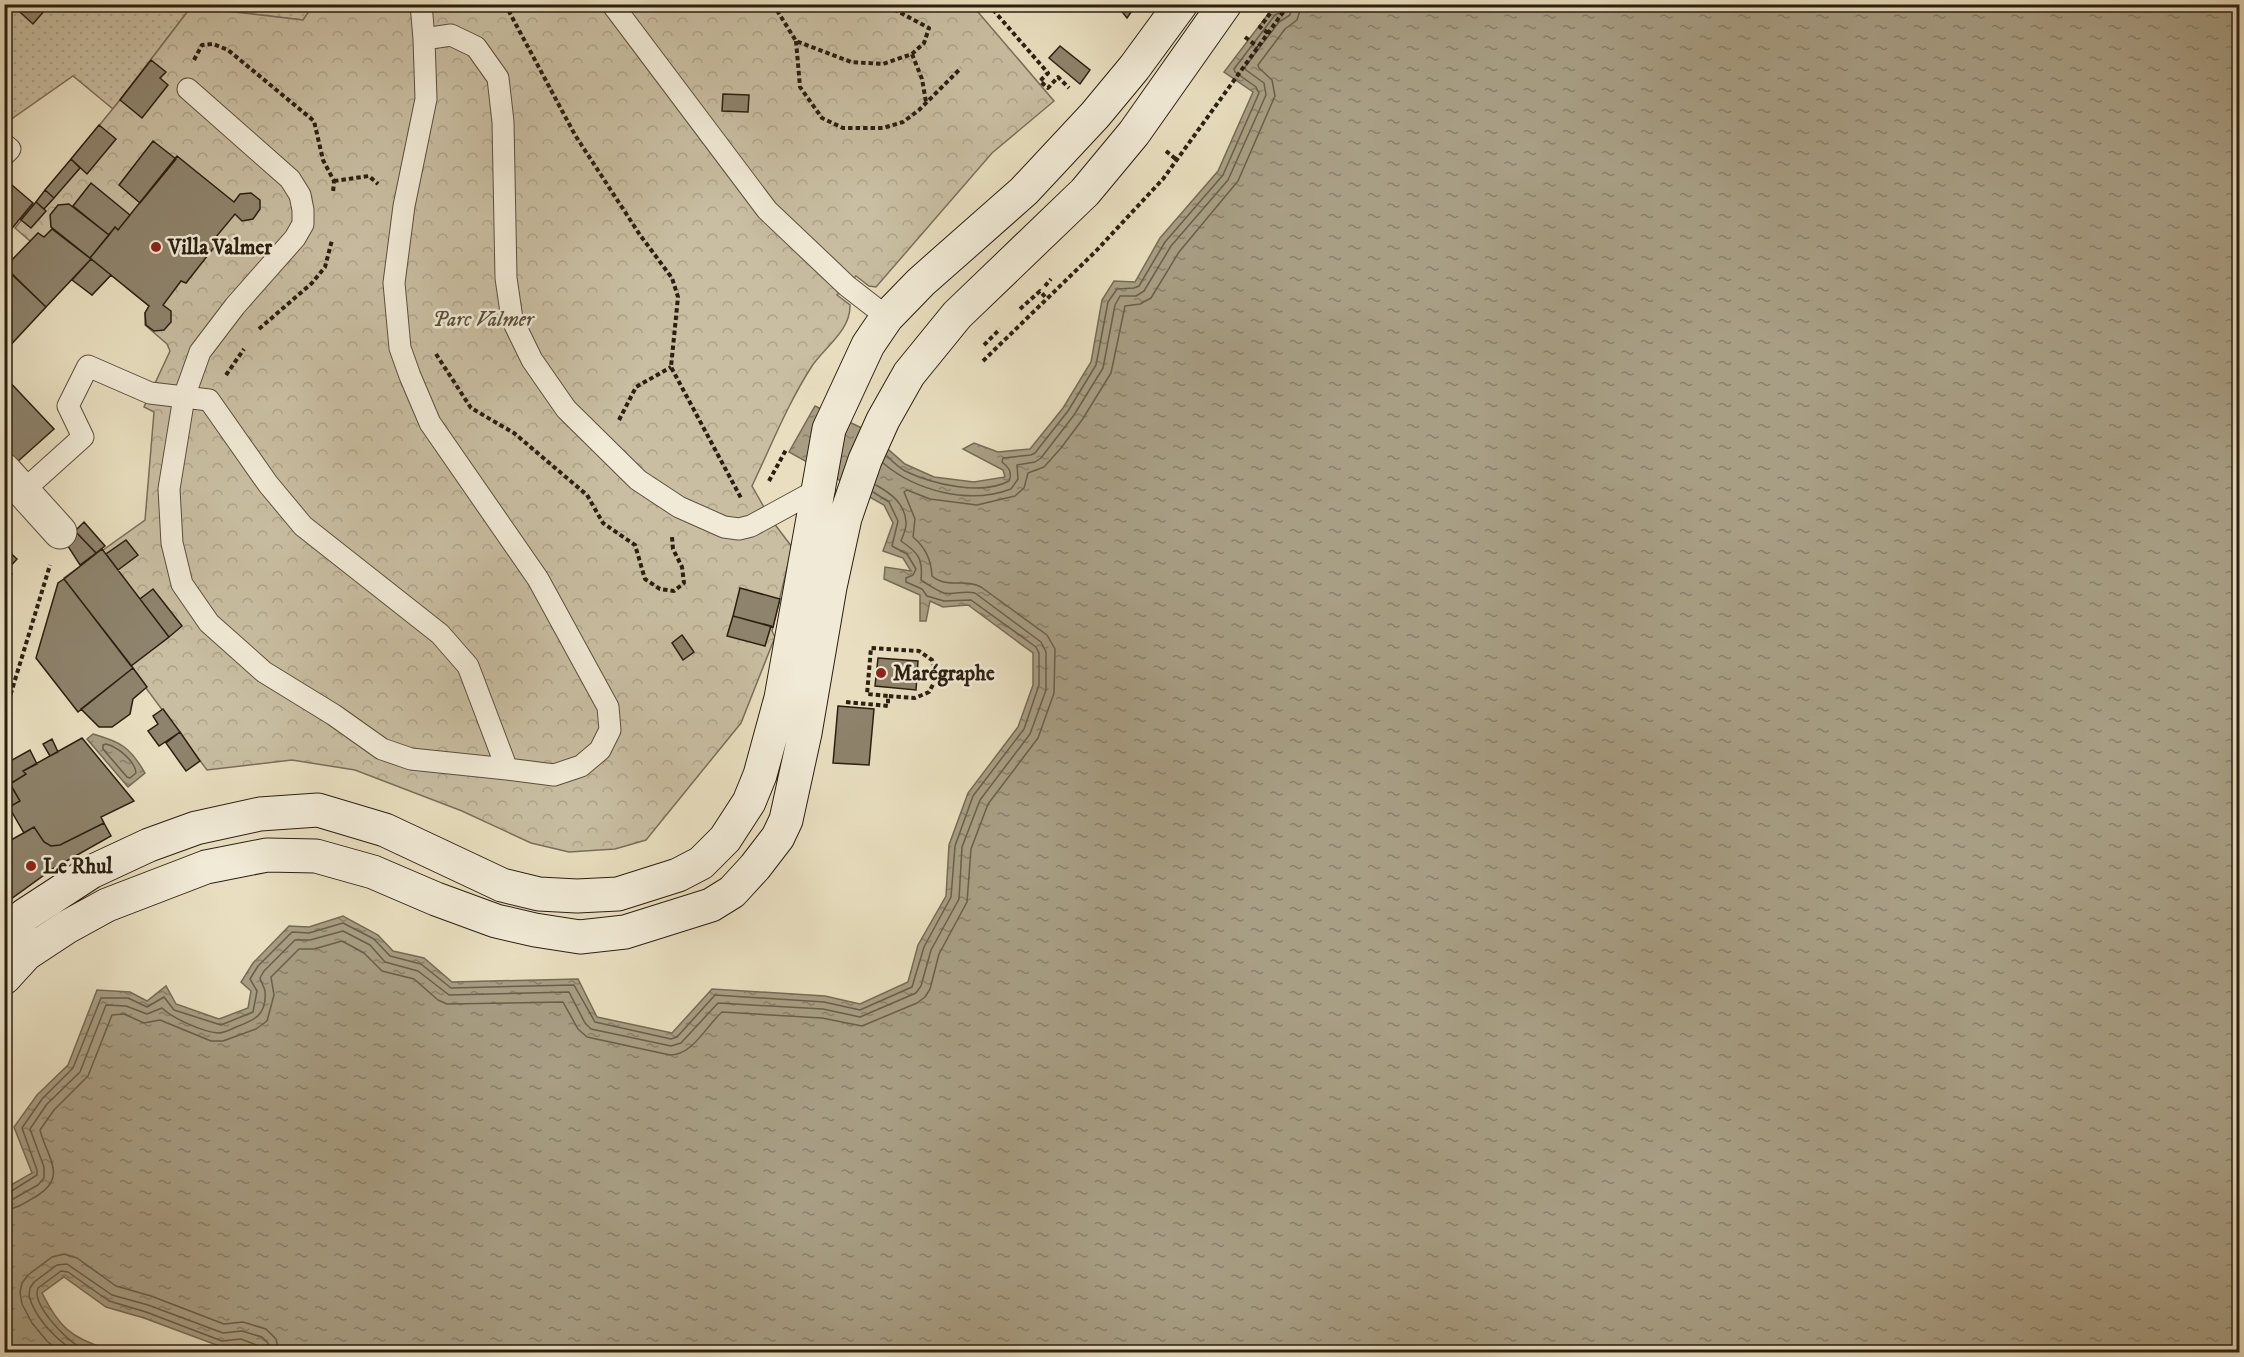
<svg xmlns="http://www.w3.org/2000/svg" width="2244" height="1357" viewBox="0 0 2244 1357" font-family="'IM FELL DW Pica',serif">
	<defs>
		<pattern id="grass-dots" width="8" height="8" patternUnits="userSpaceOnUse" patternTransform="scale(1.5)"><rect width="8" height="8" fill="#c9bea2"/><path d="M2 2h.1M6 6h.1" fill="none" stroke="#ada38a" stroke-width="1.8" stroke-linecap="round"/></pattern>
		<pattern id="forest-crowns" width="20" height="18" patternUnits="userSpaceOnUse" patternTransform="scale(1.5)"><rect width="20" height="18" fill="#c9bea2"/><path d="M2 6a3 3 0 1 1 6 0M12 15a3 3 0 1 1 6 0" fill="none" stroke="#ada38a"/></pattern>
		<pattern id="water-ripples" width="26" height="14" patternUnits="userSpaceOnUse" patternTransform="scale(1.5)"><rect width="26" height="14" fill="#a89e84"/><path d="M2 4q2-2 4 0t4 0M15 11q2-2 4 0t4 0" fill="none" stroke="#89806b"/></pattern>
	</defs>
	<rect width="100%" height="100%" fill="#e9dfc0"/>
	<filter id="stains"><feTurbulence type="fractalNoise" baseFrequency=".00333" numOctaves="4"/><feColorMatrix values="0 0 0 0 .2 0 0 0 0 .09 0 0 0 0 .02 0 0 0 .5 -.17"/></filter>
	<radialGradient id="worn" r=".72"><stop offset=".6" stop-color="#630" stop-opacity="0"/><stop offset="1" stop-color="#630" stop-opacity=".3"/></radialGradient>
	<path fill="url(#grass-dots)" stroke="#7a6e5a" stroke-width="1.5" d="M5,5H314L303,20L191,7L113,109L73,76L10,120L5,115Z"/>
	<path fill="url(#forest-crowns)" stroke="#7a6e5a" stroke-width="1.5" d="M314,4L972,5L1054,101L992,153L876,287L869,286L856,276L837,295L850,305C851,330 825,347 812,366C788,403 771,446 752,486L770,518L792,547L772,631L775,637L741,723L646,840L615,849L569,852L531,843L462,811L355,770L292,760L207,770L64,578L145,520L154,412L144,407L170,351L167,344L145,325V313L149,306L111,275L92,295L15,228L120,100L191,7L303,20Z"/>
	<path fill="url(#water-ripples)" stroke="#766b56" stroke-width="1.5" d="M1291,4L2239,5V1352H265L240,1345L222,1347L144,1318L106,1307L64,1277L42,1293C59,1327 71,1338 107,1349L105,1352H5L4,1186L6,1188L32,1173L14,1127L37,1095L68,1065L97,990L130,992L147,1001L166,986L176,1004L219,1019L248,1008L251,991L241,982L253,963L289,926L309,927L343,916L378,935L393,951L424,958L452,982L578,979L597,1017L672,1033L712,989L825,996L860,1004L908,982L918,945L946,896L949,845L968,793L1018,727L1033,685V653L968,605L943,607L930,601L926,621H920V595L884,579L885,567L911,571L903,558L883,551L893,523L884,505L789,452L815,406L866,430L905,464L934,477L974,482L1005,477L1003,470L963,449L974,443L998,452L1030,449L1063,408L1091,362L1102,300L1114,281L1135,282L1160,238L1218,171L1253,92L1224,72L1272,9Z
		M93,734C121,742 130,747 145,773L128,787L87,739Z"/>
	<g fill="none" stroke-linecap="round" stroke-linejoin="round">
		<path stroke="#6a5e4a" stroke-width="1.5" d="M887,456C892,461 898,467 905,471C932,484 981,496 1009,481C1013,472 1008,467 1002,462L1003,458L1031,455L1035,453L1068,411L1096,365L1108,302L1117,289L1134,288L1139,286L1165,242L1223,175L1259,93L1256,87L1235,72L1234,69L1275,15L1283,11L1285,4
			M883,463C916,491 969,505 1011,489L1018,479L1017,465L1035,462L1041,458L1074,415L1103,368L1115,305L1120,296H1136L1144,291L1171,246L1228,180L1266,95L1264,83L1246,70L1245,67L1279,22L1290,15L1293,4
			M106,744C118,747 135,761 136,773L130,778L127,777L103,749V745Z
			M4,1193L10,1192L37,1175V1170L22,1128L42,1099L73,1068L101,998H128L147,1007L164,997L174,1010L221,1025L253,1012L257,991L250,979L258,966L292,932L309,933L343,923L374,939L390,956L421,964L451,988L574,985L595,1022L671,1039L677,1037L715,995L824,1002L860,1010L912,987L924,947L951,897L955,846L973,796L1024,729L1039,685V653L1036,647L971,600L944,601L927,596L922,589L906,582V578L913,575L916,569L907,554L892,546L898,521L889,502L873,492
			M4,1201L13,1199L38,1185L44,1178V1167L30,1129L47,1104L80,1072L106,1005L126,1006L147,1014L162,1008C172,1018 203,1032 218,1033C224,1033 230,1030 236,1027C255,1020 267,1015 265,991C264,986 261,982 260,978L264,971L295,940H310L343,931L370,945L385,962L418,971L449,995L569,992L585,1023L591,1029L671,1046L681,1043L718,1003L823,1009L860,1017L916,993L921,986L931,950L959,899L962,847L980,800L1030,734L1046,690V652L1041,642L975,593C965,590 954,595 944,593C935,590 929,585 921,580C923,559 919,553 901,541C903,535 907,528 906,522C905,503 890,493 876,485
			M4,1210C16,1209 25,1203 35,1197C69,1177 47,1158 40,1130L54,1110L88,1076L112,1015L124,1014L144,1023L160,1020L211,1041H223L256,1029L267,1021L274,995L271,977L299,949H314L342,941L364,953L382,971L414,979L438,1000L447,1004L563,1002L578,1029L587,1037L670,1055C693,1055 706,1026 722,1012L822,1018L862,1026L917,1003L925,997L930,989L939,954L967,902L971,849L988,804L1038,738L1054,693L1055,649L1047,635L981,587C965,578 947,589 932,576C931,560 926,548 913,537L915,519L904,492L907,490L930,499L977,505L1015,496L1024,488L1028,473L1044,467L1061,448L1082,420L1111,373L1125,306L1140,304L1151,298L1179,252L1238,181L1275,96L1272,80L1259,68L1258,65L1285,29L1297,20L1302,4
			M60,1352L47,1341L32,1323L22,1304L20,1292L22,1283L28,1275L52,1257L64,1254L77,1258L116,1286L151,1296L224,1324L243,1322L266,1329L276,1339L279,1352
			M75,1352C55,1338 36,1320 29,1296L30,1288L34,1282L57,1265L67,1264L112,1295L148,1305L223,1333L242,1331L262,1337L268,1343L270,1352
			M98,1352C92,1351 85,1349 80,1347C66,1340 31,1304 38,1288L61,1271L68,1272L109,1301L146,1312L222,1341L241,1339L262,1347L263,1352"/>
	</g>
	<path fill="#8e836c" stroke="#2b1f11" stroke-width="1.5" d="M11,4H39L45,10L33,24Z
		M1116,4H1136V5L1127,18Z
		M1060,46L1090,70L1080,84L1049,58Z
		M151,60L166,72L160,78L168,85L142,118L120,100Z
		M723,94L749,95L748,112L722,111Z
		M99,125L116,139L87,174L71,159Z
		M153,141L176,159L140,203L119,185Z
		M177,156L234,202L240,194L251,193L260,200V209L253,219L242,221L235,214L215,238L219,241L186,283L181,281L163,305L171,311V322L164,330L154,331L146,325L145,313L149,306L90,258L115,227L118,230Z
		M71,159L80,168L54,198L45,190Z
		M6,180L33,203L4,238V181Z
		M91,183L130,215L118,230L115,227L109,235L73,206Z
		M45,190L54,198L44,209L36,202Z
		M36,202L46,211L31,228L21,220Z
		M69,204L109,235L90,258L51,227L50,215L58,205Z
		M52,229L91,259L46,307L5,267L38,233L44,237Z
		M91,259L111,275L92,295L72,280Z
		M4,267L46,307L4,352Z
		M4,376L54,429L16,463L4,451Z
		M84,522L105,546L96,553L75,531Z
		M75,531L96,553L80,565L64,540Z
		M126,540L138,555L118,570L106,554Z
		M4,547L17,559L7,570L4,567Z
		M102,549L169,637L131,666L64,579Z
		M4,567L12,574L4,590Z
		M64,579L133,668L78,712L36,658L58,583Z
		M740,588L780,599L773,627L733,616Z
		M153,589L182,626L169,637L140,599Z
		M733,616L771,626L765,646L727,636Z
		M682,635L694,652L683,660L672,643Z
		M878,658L918,661L916,690L875,686Z
		M133,668L147,687L133,699L130,714L112,727H99L81,709Z
		M838,706L874,709L869,765L833,763Z
		M163,709L180,732L159,746L148,731L158,724L153,716Z
		M180,732L200,761L186,771L166,743Z
		M82,738L134,801L101,817L104,823L60,845L51,846L44,842L34,827L24,833L9,807L20,801L10,784L26,774L23,771Z
		M52,739L58,752L50,756L43,744Z
		M30,750L37,764L23,771L26,774L10,784L4,773L5,764Z
		M4,773L20,801L4,810Z
		M104,823L111,836L54,868L4,904V844L34,827L44,842L51,846L60,845Z"/>
	<g fill="none" stroke-linecap="round" stroke-linejoin="round">
		<defs>
			<path id="lane" d="M421,4L424,39
				M612,4L767,210L847,286L887,317
				M188,89L290,179L300,195L303,210V224L295,238L235,306L200,352L184,397L209,400L268,484L303,526L440,634L468,666L507,769L554,775L581,766L600,750L610,730L608,707L538,579L430,423L410,376L400,348L394,283L404,206L426,99L424,39L451,35L476,47L498,78L503,122L506,278L512,319L532,360L566,409L638,480L679,507L724,527L739,529L751,526L817,490L824,491
				M4,144L10,149L4,155
				M23,491L83,437L68,406L88,366L150,393L184,397L169,489L172,543L182,584L209,623L264,672L334,715L382,749L411,759L507,769"/>
			<path id="street" d="M4,470L60,532"/>
			<path id="secondary" d="M4,936L25,915L91,872L149,845L196,828L260,814L318,810L385,830L502,885L539,894L577,896L618,894L678,875L701,863L725,839L749,802L760,775L781,698L829,429L868,345L887,317L921,282L1024,191L1095,115L1134,68L1181,4
				M4,978L26,954L67,927L107,905L206,867L267,855L316,856L373,872L436,899L496,921L535,930L580,937L625,932L711,905L732,892L755,867L778,837L786,820L805,733L830,587L845,518L865,460L883,420L909,374L957,315L1085,192L1134,133L1225,4"/>
		</defs>
		<use href="#lane" stroke="#5a4f3d" stroke-width="23"/>
		<use href="#street" stroke="#5a4f3d" stroke-width="35"/>
		<use href="#secondary" stroke="#2b1f11" stroke-width="35"/>
		<path stroke="#2b1f11" stroke-width="4" stroke-dasharray="4.5 3" stroke-linecap="butt" d="M505,4L575,135L640,235L672,278L678,297L671,367L741,498
			M773,4L796,41L851,62L883,64L912,54L924,43L929,28L899,12L880,4
			M988,4L1048,73L1040,81L1048,88L1058,77L1069,88
			M1268,33L1260,27L1277,4
			M1245,37L1258,47
			M796,41L800,87L822,118L843,128H883L903,122L919,110L961,68
			M912,54L922,79L926,102
			M194,60L202,45L213,44L228,50L314,121L323,160L334,181L333,193
			M1166,151L1177,160
			M334,181L369,176L378,184
			M1045,286L1051,279
			M1020,309L1040,291L1047,299
			M259,329L312,283L325,267L332,240
			M984,345L1000,329
			M436,354L471,408L514,433L587,495L603,523L635,545L645,579L660,589L674,591L684,583L682,567L673,549L672,537
			M983,361L1096,251L1163,179L1289,4
			M226,375L244,349
			M619,420L636,387L671,367
			M769,481L787,448
			M846,702L888,706V696L867,694L871,648L919,651L932,660L937,677L929,692L915,698L888,696
			M4,716L50,565
			M119,1352H120"/>
		<use href="#lane" stroke="#f1ead6" stroke-width="21"/>
		<use href="#street" stroke="#f1ead6" stroke-width="33"/>
		<use href="#secondary" stroke="#f1ead6" stroke-width="33"/>
	</g>
	<g fill="#8f2418" stroke="#f1ead6" stroke-width="2">
		<circle cx="156" cy="247" r="6"/>
		<circle cx="881" cy="673" r="6"/>
		<circle cx="31" cy="866" r="6"/>
	</g>
	<g text-anchor="middle" stroke-width="5" stroke-linejoin="round" paint-order="stroke">
		<g font-size="21" font-weight="bold" fill="#2b1f11" stroke="#f1ead6" text-anchor="start">
			<text x="168" y="254">Villa Valmer</text>
			<text x="893" y="680">Marégraphe</text>
			<text x="43" y="873">Le Rhul</text>
		</g>
		<g font-size="21" font-style="italic" fill="#5a4f3c" stroke="#f1ead6">
			<text x="483" y="326">Parc Valmer</text>
		</g>
	</g>
	<rect width="2244" height="1357" fill="none" stroke="#e9dfc0" stroke-width="24"/>
	<rect x="6" y="6" width="2232" height="1345" fill="none" stroke="#2b1f11" stroke-width="3"/>
	<rect x="12" y="12" width="2220" height="1333" fill="none" stroke="#2b1f11" stroke-width="1.5"/>
	<rect width="100%" height="100%" filter="url(#stains)"/>
	<rect width="100%" height="100%" fill="url(#worn)"/>
</svg>
